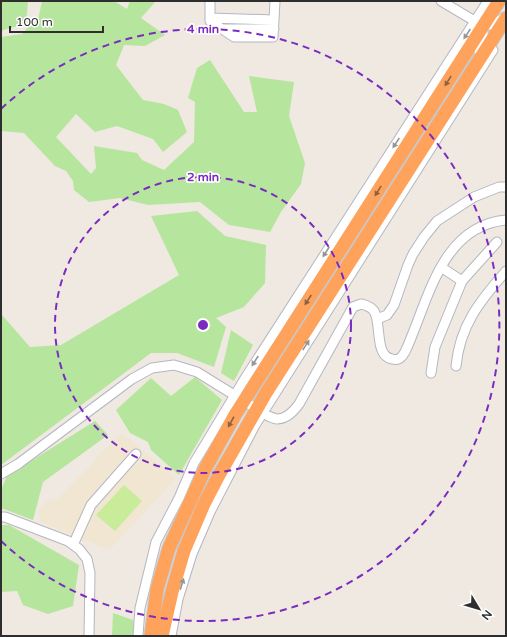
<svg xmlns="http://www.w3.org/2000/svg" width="507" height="637" viewBox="0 0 507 637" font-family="'Varela Round',sans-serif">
	<rect width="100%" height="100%" fill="#efe9e1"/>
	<path fill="#f0e6d1" d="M122,433L176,478L112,547L107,549L77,537L41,522L38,510L48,500L58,499L96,460L95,458Z"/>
	<path fill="#b6e59e" d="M1,1H28L26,23L22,25L3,30L1,33Z
		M42,1H114L127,9L130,1H156L141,18L165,35L145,46L124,45L116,65L143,100L164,104L178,110L187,132L163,152L153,139L117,126L95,132L76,114L56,137L91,174L96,168L94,146L137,153L142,160L164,170L194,142L195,102L188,98L197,68L210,60L229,89L244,112H257L249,76L294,82L289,116L305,163L301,184L281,212L270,232L229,225L200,202L148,205L120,198L89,202L74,190L73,181L66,171L55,166L24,133L1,131V37L22,34L28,27L38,20Z
		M197,211L225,236L266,245L265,283L244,307L216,318L226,327L214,367L177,353H151L1,465V316L2,315L30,347L61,345L179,275L151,216Z
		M231,330L253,345L234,381L221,373Z
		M195,377L222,400L179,475L151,450L148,442L130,433L116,410L151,378L171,396Z
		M95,421L108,435L43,482L33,520L1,508V490L7,476Z
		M1,525H9L79,565L73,606L48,614L23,605L17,591L1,592Z
		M113,613L133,620L134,636H112Z"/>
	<path fill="#c9ec9a" d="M124,485L142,501L115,531L96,515Z"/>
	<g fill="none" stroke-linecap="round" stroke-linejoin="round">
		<defs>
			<path id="minor" d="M210,1V18L274,20L275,1
				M441,1L483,26L494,24L505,17
				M210,18V21L234,37H273L274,20
				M222,29H274
				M479,51L483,38V26
				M441,267L462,281
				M377,319L387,315L394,305L408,265L413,254L424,237L437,221L474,197L499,187H506
				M456,366C460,325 480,301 506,271
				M431,373L435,347L462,281L497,242
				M1,474L18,464L132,379L152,368L174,365L197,372L268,416C271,417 275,419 277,419C287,419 294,411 299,404L348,316L353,307L361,304C366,305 371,307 374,311C382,323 374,356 392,359C399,361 402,357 405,352C428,303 440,226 506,220
				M1,517H5L68,541L79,549L87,559L90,573L89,636
				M73,545L91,505L136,454
				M138,636L140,608L156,542L179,498L194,463L244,380L488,1
				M171,636L178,599L192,554L210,512L255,425L493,50"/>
			<path id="highway" d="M151,636L157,589L169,548L205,469L235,415L254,385L499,1
				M162,636L172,592L184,551L204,504L218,477L266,393L506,18"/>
		</defs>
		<use href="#minor" stroke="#b4b7c1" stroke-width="11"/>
		<use href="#highway" stroke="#c9c9c9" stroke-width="15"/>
		<use href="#minor" stroke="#fff" stroke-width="9"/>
		<use href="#highway" stroke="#ffa35c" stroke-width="13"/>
	</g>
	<defs><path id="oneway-solid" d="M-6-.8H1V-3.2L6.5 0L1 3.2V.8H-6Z"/></defs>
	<g fill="#969696">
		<use href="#oneway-solid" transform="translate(467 34) rotate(124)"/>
		<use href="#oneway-solid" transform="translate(396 143) rotate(123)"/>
		<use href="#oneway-solid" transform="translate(326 252) rotate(123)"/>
		<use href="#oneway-solid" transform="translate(306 345) rotate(-57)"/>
		<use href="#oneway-solid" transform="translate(255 361) rotate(123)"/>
		<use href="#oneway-solid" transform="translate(182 584) rotate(-73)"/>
	</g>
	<g fill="#8c6343">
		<use href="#oneway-solid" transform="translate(448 81) rotate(122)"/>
		<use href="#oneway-solid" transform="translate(378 191) rotate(122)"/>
		<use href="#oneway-solid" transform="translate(308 300) rotate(123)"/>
		<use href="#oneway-solid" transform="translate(231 422) rotate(119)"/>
	</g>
	<g fill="none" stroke="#7b2cbf" stroke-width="2" stroke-dasharray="7 5">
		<circle cx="203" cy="325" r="148"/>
		<path d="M1 109A296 296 0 1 1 1 541"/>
	</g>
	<circle cx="203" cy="325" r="6" fill="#7b2cbf" stroke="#fff" stroke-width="2"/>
	<g font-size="12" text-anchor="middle" font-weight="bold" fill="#7b2cbf" stroke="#fff" stroke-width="3.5" stroke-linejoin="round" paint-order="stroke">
		<text x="203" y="33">4 min</text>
		<text x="203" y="181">2 min</text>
	</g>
	<rect width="507" height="637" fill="none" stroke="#2e2e2e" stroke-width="4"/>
	<g transform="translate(479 609) rotate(128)" stroke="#ffffff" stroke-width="3" paint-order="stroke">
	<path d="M0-3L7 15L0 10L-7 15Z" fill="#2e2e2e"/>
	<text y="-6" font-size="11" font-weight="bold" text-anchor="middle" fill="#2e2e2e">N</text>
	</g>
	<path d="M10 26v6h93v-6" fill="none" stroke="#2e2e2e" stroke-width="2"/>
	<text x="16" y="26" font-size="12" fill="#2e2e2e" stroke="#ffffff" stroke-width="3" paint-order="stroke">100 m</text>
</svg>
